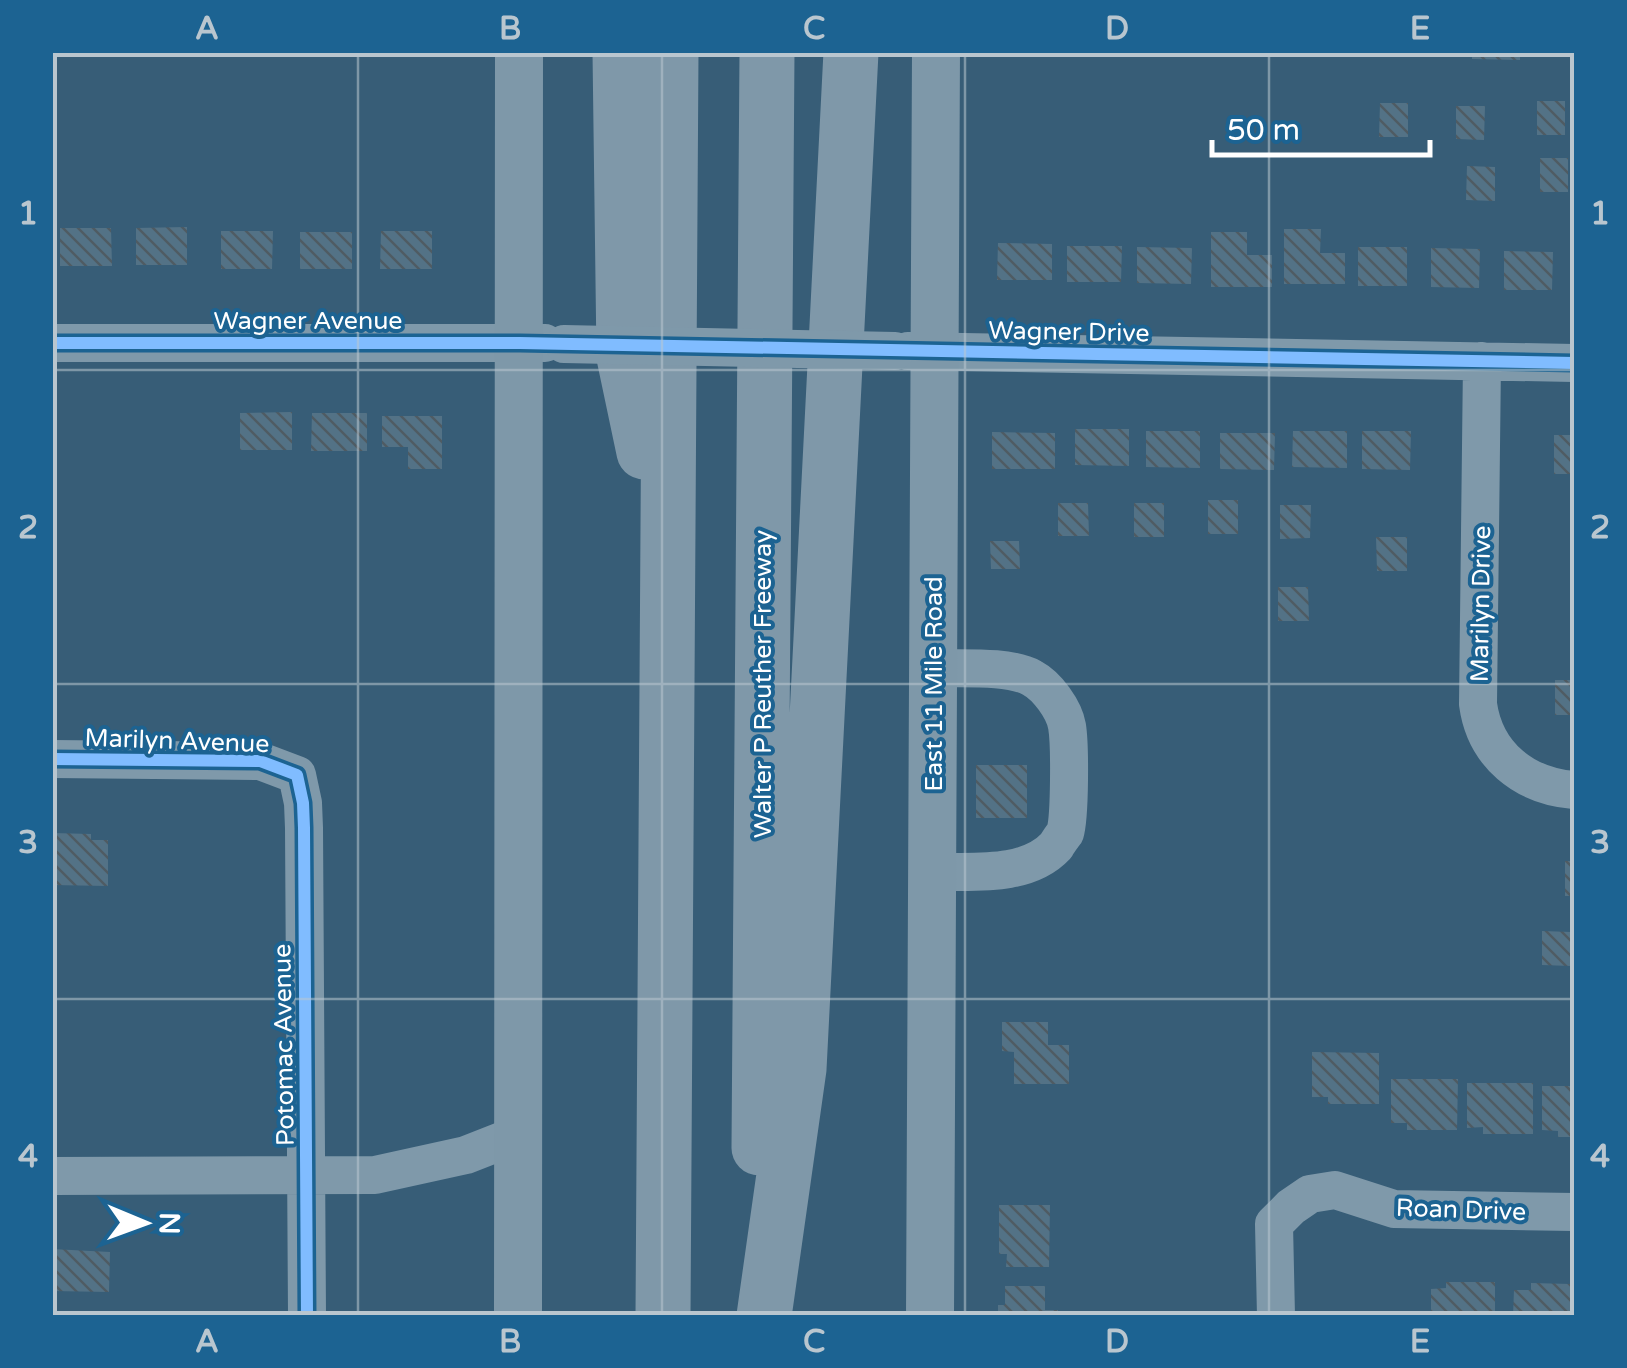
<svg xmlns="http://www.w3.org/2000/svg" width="1627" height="1368" viewBox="0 0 1627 1368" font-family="'Varela Round',sans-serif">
	<defs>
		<pattern id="building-back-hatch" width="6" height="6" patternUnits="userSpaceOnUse" patternTransform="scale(2.5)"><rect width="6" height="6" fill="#537286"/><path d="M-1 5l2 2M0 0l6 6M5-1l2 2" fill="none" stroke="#4f5b63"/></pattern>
	</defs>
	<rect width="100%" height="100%" fill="#375d77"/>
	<path fill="url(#building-back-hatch)" d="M1472,52H1520V60L1472,59Z
		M1537,101H1565V135H1537Z
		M1380,103H1408V137H1379Z
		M1456,106H1485L1484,140L1456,139Z
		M1540,158H1568V192H1540Z
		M1467,166L1495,167V201L1466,200Z
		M187,227V265H136V228Z
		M60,228H111L112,266H60Z
		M1284,229H1321L1320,253H1345V284H1284Z
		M221,231H273L272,269H221Z
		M381,231H432V269H380Z
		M300,232H352V269H300Z
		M1211,232H1247V255H1272V287H1211Z
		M998,243L1052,244V280H997Z
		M1067,246H1122L1121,282H1067Z
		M1137,247L1192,248L1191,284L1137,283Z
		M1358,247H1407V286H1358Z
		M1431,248L1480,249L1479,288L1431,287Z
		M1504,251L1553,252L1552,290H1504Z
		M292,412V450H240V413Z
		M312,413H367V451H311Z
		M382,416H442V469H408V447H382Z
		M1075,429H1129V466L1075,465Z
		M1146,431H1200V468L1146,467Z
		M1293,431H1347V468L1292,467Z
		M1362,431H1411L1410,470L1362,469Z
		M992,432L1055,433V469H992Z
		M1220,433H1275L1274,470L1220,469Z
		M1554,435H1574V474H1554Z
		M1208,500H1238V534H1208Z
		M1058,503H1088L1089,536H1058Z
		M1134,503H1164V537H1134Z
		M1280,505H1311L1310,538L1280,539Z
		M1376,537H1407V571H1377Z
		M990,541H1019L1020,569H991Z
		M1278,587H1308L1309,621H1278Z
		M1555,680H1574V715H1555Z
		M976,765H1027V818H976Z
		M52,833L91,834V840H108V886L52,885Z
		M1565,861H1574V896H1565Z
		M1542,931L1571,932V966L1542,965Z
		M1002,1022H1048V1045H1069V1084H1014V1052L1002,1051Z
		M1312,1052L1379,1053V1104H1328V1097H1312Z
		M1391,1079H1458L1457,1130H1407V1123H1391Z
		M1467,1083H1533V1134H1483V1127L1467,1128Z
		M1542,1086H1574V1137H1558V1131L1542,1130Z
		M999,1205H1050L1049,1267H1006L1007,1254H999Z
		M52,1249L110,1252L109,1292L52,1291Z
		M1446,1282H1495V1316H1431V1289L1446,1288Z
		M1531,1283L1571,1284V1305H1574V1316H1513L1514,1290H1531Z
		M1005,1286H1045V1310H1058V1316H998V1305H1005Z"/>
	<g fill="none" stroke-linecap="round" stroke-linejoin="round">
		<path stroke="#7f99aa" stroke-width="38" d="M52,343H545
			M908,351L1574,363
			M1482,361L1478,704C1485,755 1524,786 1574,790
			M52,759L260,761L297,775L303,803L304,828L307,1316
			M932,872C972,871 1026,878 1056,846C1056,845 1064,834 1065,833C1070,817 1070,744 1067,726C1064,709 1047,686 1032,678C1009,665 959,669 933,668
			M52,1176L375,1175L466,1155L517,1135
			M1276,1316L1274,1224L1291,1207L1310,1194L1335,1190L1394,1209L1574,1212"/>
		<path stroke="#7e98a9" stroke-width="48" d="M518,1316L519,52
			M930,1316L936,52"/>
		<path stroke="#7f98a9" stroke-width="55" d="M620,52L624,357L644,452
			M759,1148L767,52
			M663,1316L671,52
			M764,1316L799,1069L851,52"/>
		<path stroke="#7f99aa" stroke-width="38" d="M564,344L895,351"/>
		<defs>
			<path id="cycleway" d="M52,343H520L1574,363
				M52,759L260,761L297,775L303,803L304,828L307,1316"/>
		</defs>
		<use href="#cycleway" stroke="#1c6392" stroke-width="19"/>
		<use href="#cycleway" stroke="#80bcff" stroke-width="12"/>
	</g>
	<path fill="none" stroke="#b9c6cf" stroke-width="2.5" stroke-opacity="0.55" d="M358,52V1316M662,52V1316M965,52V1316M1269,52V1316M52,370H1574M52,684H1574M52,999H1574"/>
	<g text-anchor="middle" stroke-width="8" stroke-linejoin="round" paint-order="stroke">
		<g font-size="25" fill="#fff" stroke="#1c6392">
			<text x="308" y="329">Wagner Avenue</text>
			<text transform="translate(1069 331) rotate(1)" y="9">Wagner Drive</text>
			<text transform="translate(1480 604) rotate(-89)" y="9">Marilyn Drive</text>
			<text transform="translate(762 684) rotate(-90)" y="9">Walter P Reuther Freeway</text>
			<text transform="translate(933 684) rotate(-90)" y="9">East 11 Mile Road</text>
			<text transform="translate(177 740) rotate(2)" y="9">Marilyn Avenue</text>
			<text transform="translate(283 1045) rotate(-91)" y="9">Potomac Avenue</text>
			<text transform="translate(1461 1209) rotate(2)" y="9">Roan Drive</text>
		</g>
	</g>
	<rect width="1627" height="1368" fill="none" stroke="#1c6392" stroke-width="110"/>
	<g transform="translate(145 1223) rotate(91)" stroke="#1c6392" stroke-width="8" paint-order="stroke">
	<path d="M0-8L18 38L0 25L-18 38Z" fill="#ffffff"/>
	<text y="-15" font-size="28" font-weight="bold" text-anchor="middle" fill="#ffffff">N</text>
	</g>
	<path d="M1212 140v15h218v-15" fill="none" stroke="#ffffff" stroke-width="5"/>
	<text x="1227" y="140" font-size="30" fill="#ffffff" stroke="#1c6392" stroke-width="8" paint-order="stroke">50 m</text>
	<rect x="55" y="55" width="1517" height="1258" fill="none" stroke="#b9c6cf" stroke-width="4"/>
	<g font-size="32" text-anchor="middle" font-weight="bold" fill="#b9c6cf">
		<text x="207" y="39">A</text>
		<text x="510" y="39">B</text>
		<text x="814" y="39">C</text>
		<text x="1117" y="39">D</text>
		<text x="1420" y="39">E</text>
		<text x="28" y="224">1</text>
		<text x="1600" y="224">1</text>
		<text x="28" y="538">2</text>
		<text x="1600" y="538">2</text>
		<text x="28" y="853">3</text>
		<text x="1600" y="853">3</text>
		<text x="28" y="1167">4</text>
		<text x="1600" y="1167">4</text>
		<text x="207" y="1352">A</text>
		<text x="510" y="1352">B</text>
		<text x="814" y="1352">C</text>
		<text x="1117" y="1352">D</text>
		<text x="1420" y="1352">E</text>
	</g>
</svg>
